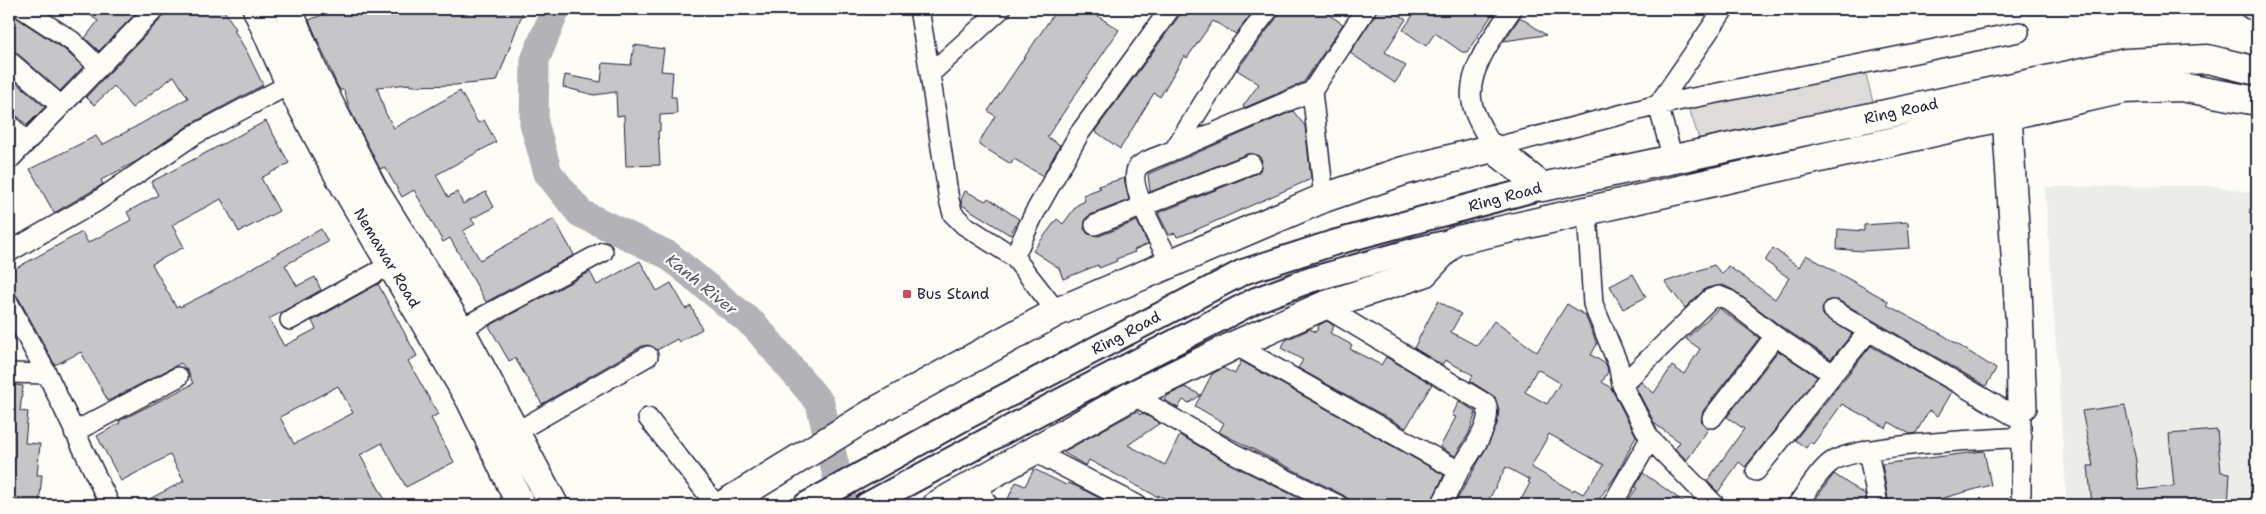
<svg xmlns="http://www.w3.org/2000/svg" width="2266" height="514" viewBox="0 0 2266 514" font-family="'Shantell Sans',sans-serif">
	<rect width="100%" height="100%" fill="#fdfcf7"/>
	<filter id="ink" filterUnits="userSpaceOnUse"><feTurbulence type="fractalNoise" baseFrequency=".02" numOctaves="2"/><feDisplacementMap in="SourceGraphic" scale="10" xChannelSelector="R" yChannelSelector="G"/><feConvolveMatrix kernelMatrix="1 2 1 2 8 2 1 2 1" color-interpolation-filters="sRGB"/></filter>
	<g filter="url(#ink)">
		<path fill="#ecece9" d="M2214,186L2257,194V505H2067L2045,187Z"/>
		<path fill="#dddcdb" stroke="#807f8b" d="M1863,63L1873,102L1700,142L1686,99Z"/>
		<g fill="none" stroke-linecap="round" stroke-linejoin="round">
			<path stroke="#b2b2b7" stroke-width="29" d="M556,9L535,60L534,123L548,173L580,213L668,255L756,327L820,403L844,505"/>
		</g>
		<path fill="#c6c6c8" stroke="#22223b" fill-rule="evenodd" d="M9,9H12L17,18L65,50L83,67L60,91L16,52L9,50Z
			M98,9H140L99,51L85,38L98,21L91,16Z
			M166,9H223L236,29L234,30L247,52L263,85L189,125L137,161L101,180L103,184L90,192L54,213L30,169L96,136L102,145L188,98L174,76L132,108L114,86L94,105L86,97L163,17Z
			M319,9H524L497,81L456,85L410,86V84L377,87L385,112L394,128L460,91L478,123L484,120L496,142L436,175L448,197L457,192L463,204L486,192L494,207L471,219L475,224L463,231L480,260L554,219L574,255L486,302L450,238L443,242L414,190L402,197L385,167L380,169L350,110L344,90H340L337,85L309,20L322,15Z
			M1057,9H1087L1119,30L1047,137L1060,145L1043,176L1014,159L1011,164L978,144L995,116L988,111Z
			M1181,9H1255L1236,34L1213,21L1187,58L1184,56L1160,97L1154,93L1120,149L1095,131L1179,16Z
			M1280,9H1320L1343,24L1304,82L1244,108L1243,106L1259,84L1237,70L1278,16Z
			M1377,9H1390L1406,19L1385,52L1406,66L1395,83L1350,53L1375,15Z
			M1417,9L1430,16L1435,9H1496L1467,52H1462L1435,33L1426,46L1403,30Z
			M1520,17L1546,35L1504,41Z
			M634,45L664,49L661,71L673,72L671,97H676L677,114L660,115V131H658L660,165L626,166L624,115L617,116L616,92L594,95L563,87L565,75L601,82L603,63L631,65Z
			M9,76L45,107L27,125L17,116L9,113Z
			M1293,111L1305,126L1311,179L1189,233L1177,237L1175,233L1169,235L1158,213L1255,174L1260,171L1262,160L1258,155L1247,154L1150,192L1148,174Z
			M266,121L289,163L261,178L279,211L239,232L221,199L172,225L184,247L152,264L176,307L179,305L180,307L208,293L321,229L328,242L285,265L297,286L315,277L321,290L269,319L284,346L316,329L312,321L378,284L417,356L408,361L438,414L431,418L454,462L406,487L382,443L360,455L388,505H138L184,481L170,455L121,481L97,436L120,423L119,421L193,384L188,371L181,363L108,401L81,352L55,365L19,299L14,292L9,293V272L82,232L88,243L131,220L127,212L158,195L151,182ZM338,386L353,413L294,444L280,417Z
			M1124,178L1129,200L1090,215L1086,218L1084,229L1088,234L1099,236L1137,221L1148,244L1134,250L1135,252L1116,259L1117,261L1099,268L1098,265L1063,279L1059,268L1033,251L1057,219L1063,224L1077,205L1085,201L1083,195L1101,188L1098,186Z
			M965,191L986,201L988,198L1019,219L1010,235L962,205L961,200Z
			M1908,222L1910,248L1863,251L1837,249L1838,229L1864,231V225Z
			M1773,248L1799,267L1806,255L1888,301L1887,305L1943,335L1996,369L1986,386L1838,300L1827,301L1822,309L1823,315L1852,334L1831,359L1782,327L1733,290L1723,285L1706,288L1685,308L1665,282L1714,265L1722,274L1728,266L1775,299L1789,278L1765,261Z
			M640,261L657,291L671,283L686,309L691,306L702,329L679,342L677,339L657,350L648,345L642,346L542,404L515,358L509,361L489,326L590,272L597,285Z
			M1633,274L1646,297L1623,309L1610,286Z
			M1438,301L1461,314L1451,332L1477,346L1494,321L1537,352L1567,304L1585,315L1597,344L1591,355L1606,364L1607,367L1608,372L1602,382L1611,388L1636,436L1617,474L1597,502L1601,505H1518L1530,483L1528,482L1530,480L1506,467L1486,505H1454L1489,443L1497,424L1499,410L1495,397L1470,381L1473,375L1445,360L1442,365L1414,348ZM1537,369L1560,383L1547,404L1525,392ZM1549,434L1604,465L1583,494L1574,489L1573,491L1531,467Z
			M1719,308L1759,338L1703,411L1701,422L1709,428L1687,460L1675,449L1680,442L1655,424L1636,388L1641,382L1654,393L1672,366L1684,374L1700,349L1686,339Z
			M1327,321L1334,326L1330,333L1352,345L1350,349L1381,365L1386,357L1432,384L1406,428L1298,368L1303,360L1281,348L1286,340L1310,329L1316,332L1319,325Z
			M1871,346L1952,392L1938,416L1929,410L1916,433L1910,434L1889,422L1886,428L1842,404L1813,444L1810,442L1806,448L1795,440Z
			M1778,351L1817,377L1745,467L1739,462L1718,492L1707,481L1744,429L1727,417Z
			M1241,361L1444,475L1430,505H1357L1343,495L1219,432L1224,423L1195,406L1201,395L1189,403L1183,400L1178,408L1164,400L1167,396L1185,387L1201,395L1212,374L1223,368L1235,374Z
			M9,384L23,386L20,411L28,412L25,443L40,444L37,475H42L39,505H9Z
			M1459,401L1476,412L1469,433L1455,456L1440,447L1456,417L1452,416Z
			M2125,405L2136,461L2139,490L2174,486L2169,434L2217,430L2221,472L2230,473L2228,505H2092L2088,466H2093L2082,411Z
			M1137,411L1140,415L1142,413L1160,423L1128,445L1165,465L1180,435L1228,463L1313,505H1178L1158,495V497L1089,460L1086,466L1063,452Z
			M1984,451L1991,485L1918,505H1889L1882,464Z
			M1034,469L1066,485L1068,483L1078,487L1113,505H1005L1016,482L1025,486Z
			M1643,473L1688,505H1625L1637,488L1635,487Z
			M1834,474L1865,495L1867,505H1811Z"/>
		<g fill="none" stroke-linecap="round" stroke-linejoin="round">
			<defs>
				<path id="minor" d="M23,9L72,41L98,66
					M919,9L930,74
					M1001,9L930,74L949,200L953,214L964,225L1014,257
					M1269,9L1232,57L1174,150L1312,91
					M1512,9C1495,34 1466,71 1472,102C1474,117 1486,134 1493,148L1658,105L2019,32
					M2250,9L2257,11
					M9,61L60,105
					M2002,117L2016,331L2017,407L2021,413L2027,408L2020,241L2012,115
					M9,124L26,142
					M1673,159L1658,105L1724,9
					M9,160L155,9
					M1324,198L1312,91L1366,9
					M1587,212L1593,304L1618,364L1622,385L1650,439L1715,505
					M1095,225L1251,164
					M9,252L96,202L194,135L290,84L300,81
					M1171,264C1162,246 1125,183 1138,167C1143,161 1166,154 1174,150
					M9,304L47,374L110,505
					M1323,306L1486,404C1494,423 1469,455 1459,471
					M1833,310L2021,420
					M1057,312L1014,257L1034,214L1079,134L1170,9
					M290,320L392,264
					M460,329L603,252
					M1235,345L1459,471L1441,505
					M9,373L47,374
					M1622,385L1710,299L1719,296L1729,300L1775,336L1833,374L1869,331
					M1133,395L1233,453L1338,505
					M648,418L716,505
					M1712,418L1775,336
					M74,432L178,377
					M516,432L648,356
					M1031,450L1137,505
					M1868,450L1878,505
					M1756,471L1833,374
					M975,483L988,505
					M2021,494V424
					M1612,505L1650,439
					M1797,505C1807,492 1817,473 1830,463C1853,444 1985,440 2022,437"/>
				<path id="major" d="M806,505L962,419L1243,272L1333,243L1542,187
					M867,505L1055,404L1256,300L1310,280L1416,250L1454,241"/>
				<path id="highway" d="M257,9L290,84L338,174L471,401L521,505
					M288,9L315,76L373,189L460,329L554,505
					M723,505L881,408L1057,312L1324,198L1403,171L1493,148L1542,187L2126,63L2208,59L2257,71
					M937,505L1133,395L1235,345L1323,306L1424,273L1454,241L2124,89L2181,87L2257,101"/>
			</defs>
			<use href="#minor" stroke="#22223b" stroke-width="22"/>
			<use href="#major" stroke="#22223b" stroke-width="28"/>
			<use href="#highway" stroke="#22223b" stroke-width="31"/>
			<use href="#minor" stroke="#fdfcf7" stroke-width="19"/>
			<use href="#major" stroke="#fdfcf7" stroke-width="24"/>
			<use href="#highway" stroke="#fdfcf7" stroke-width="28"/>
		</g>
	</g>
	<rect fill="#d1495b" stroke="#fdfcf7" stroke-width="2" x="902" y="289" width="10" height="10" rx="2.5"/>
	<g text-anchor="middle" stroke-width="4.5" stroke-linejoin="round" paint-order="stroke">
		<g font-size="15" fill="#22223b" stroke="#fdfcf7">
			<text transform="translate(1901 111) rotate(-12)" y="5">Ring Road</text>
			<text transform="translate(1505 197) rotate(-15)" y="5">Ring Road</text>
			<text transform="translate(387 258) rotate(59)" y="5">Nemawar Road</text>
			<text transform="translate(1126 333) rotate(-28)" y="5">Ring Road</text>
		</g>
		<g font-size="15" fill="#22223b" stroke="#fdfcf7" text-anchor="start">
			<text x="917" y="299">Bus Stand</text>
		</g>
		<g font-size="16" font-style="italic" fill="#545466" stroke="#fdfcf7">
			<text transform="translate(702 284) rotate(39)" y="6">Kanh River</text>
		</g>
	</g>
	<rect width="2266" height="514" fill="none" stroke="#fdfcf7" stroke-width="30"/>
	<rect x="15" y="15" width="2236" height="484" fill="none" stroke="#22223b" stroke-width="2" filter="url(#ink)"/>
</svg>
